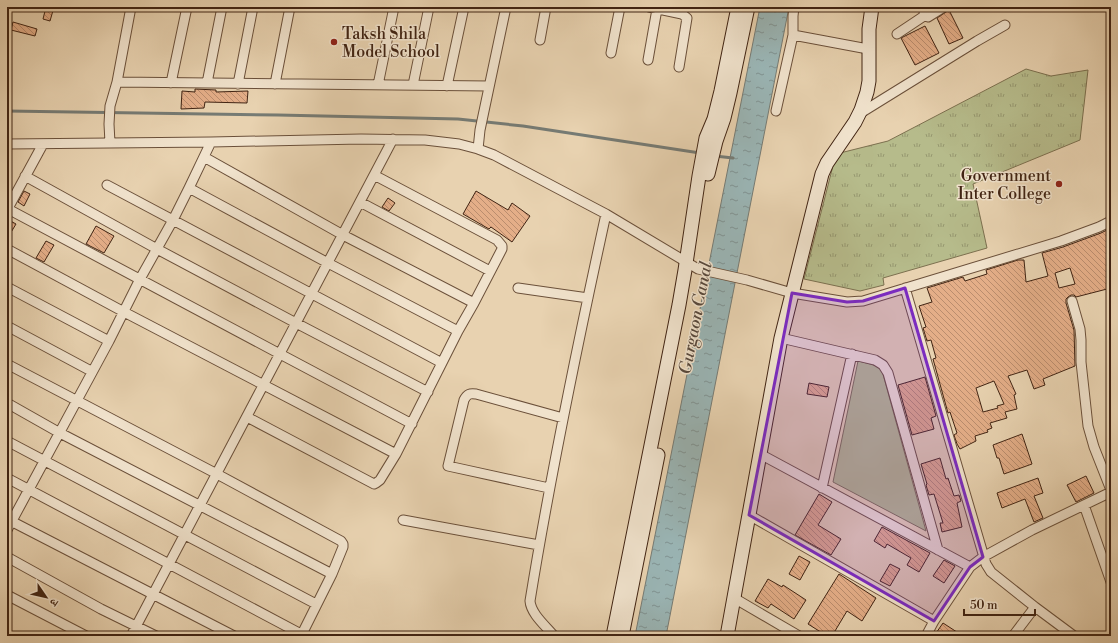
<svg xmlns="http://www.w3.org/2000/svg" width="1118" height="643" viewBox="0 0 1118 643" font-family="'Libre Bodoni','Noto Serif Devanagari',serif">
	<defs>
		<pattern id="grass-tufts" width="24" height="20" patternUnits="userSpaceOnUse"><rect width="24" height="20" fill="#b6bb8b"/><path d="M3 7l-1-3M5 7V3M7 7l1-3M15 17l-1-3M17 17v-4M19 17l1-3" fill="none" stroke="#969870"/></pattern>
		<pattern id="water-ripples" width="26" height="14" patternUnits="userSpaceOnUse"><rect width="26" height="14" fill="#9ab5b5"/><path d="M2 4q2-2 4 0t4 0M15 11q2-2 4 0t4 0" fill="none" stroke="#7f9392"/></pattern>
		<pattern id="building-back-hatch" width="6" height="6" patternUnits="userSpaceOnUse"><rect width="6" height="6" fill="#e4ae88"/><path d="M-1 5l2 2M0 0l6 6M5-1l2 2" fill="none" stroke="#ba8d6e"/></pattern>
	</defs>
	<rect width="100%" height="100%" fill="#e8d2b0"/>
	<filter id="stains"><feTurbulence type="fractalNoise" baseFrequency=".005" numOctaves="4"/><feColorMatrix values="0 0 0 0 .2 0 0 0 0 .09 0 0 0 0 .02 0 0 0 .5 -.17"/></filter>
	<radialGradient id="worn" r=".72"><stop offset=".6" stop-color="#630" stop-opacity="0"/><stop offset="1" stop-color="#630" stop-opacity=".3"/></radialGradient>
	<path fill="url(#grass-tufts)" stroke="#7c704f" d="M1026,69L1051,76L1088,70L1080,140L973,184L987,248L883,278L884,285L860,291L804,279L836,154L888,141Z"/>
	<path fill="#b6bb8b" stroke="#7c704f" d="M858,361L881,367L926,531L833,482Z"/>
	<path fill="url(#water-ripples)" stroke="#767b74" d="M760,7H789L666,636H635Z"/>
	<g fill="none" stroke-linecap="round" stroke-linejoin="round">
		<path stroke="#767b74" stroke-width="3" d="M7,111L278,115L458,119L523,126L700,153
			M715,156L733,158"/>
	</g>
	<path fill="url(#building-back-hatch)" stroke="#412413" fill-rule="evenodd" d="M46,7H54L50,21L43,19Z
		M949,10L963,38L949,44L937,18Z
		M13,22L37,29L35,36L11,30Z
		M925,26L939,53L915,65L901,38Z
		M195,89L216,90V92L248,91L247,103L205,102L204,108L181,109L182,91L195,92Z
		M24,191L30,194L24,206L18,202Z
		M476,191L508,210L512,203L530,216L512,242L491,227L489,229L463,214Z
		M388,198L395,203L389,211L382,207Z
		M7,219L16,224L7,239Z
		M96,226L114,236L104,253L86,244Z
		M1111,228V287L1107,288V289L1076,297L1074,295H1071L1068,297L1066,299V303L1074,330L1075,366L1043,379L1045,385L1034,389L1027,370L1008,376L1016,394L1014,395L1017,409L1005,412L1007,418L990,423L992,428L987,430L988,432L975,436L976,441L960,449L957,444L954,435L957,433L950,412L948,413L933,359L936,358L931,340L927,341L923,328L926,327L919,306L932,302L927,288L963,277L965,281L987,274L986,270L1018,260H1024L1026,282L1048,276L1042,253L1063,247L1101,233ZM1070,268L1075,284L1059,288L1055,273ZM994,381L1004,404L997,406L998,408L983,412L976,388Z
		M46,241L54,245L44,262L36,258Z
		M925,377L936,416L931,418L934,429L912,435L898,385Z
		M809,383L829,387L827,397L807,394Z
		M1022,434L1032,464L1004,474L999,458H997L993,445Z
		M940,458L946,479L948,478L954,496L959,495L961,501L957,503L962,527L942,532L940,523H943L934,494L929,495L926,485L927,484L921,464Z
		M1086,476L1094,493L1076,502L1067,485Z
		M1038,478L1043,493L1034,496L1043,518L1034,522L1025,499L1002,508L997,493Z
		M819,494L832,502L818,525L841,539L831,555L795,535Z
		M882,527L930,553L919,572L907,565L911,558L887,544L885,548L874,541Z
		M799,556L810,562L800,580L789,574Z
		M944,560L955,566L944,583L933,576Z
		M890,564L900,569L890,586L880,581Z
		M839,574L876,598L862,621L847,611L832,636H827L808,624Z
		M768,579L782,587L783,585L806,600L794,619L771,604L768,608L755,601Z
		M943,623L963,636H934Z"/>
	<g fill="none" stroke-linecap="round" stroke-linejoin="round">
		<defs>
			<path id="street" d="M649,7L682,14L687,18L679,67
				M794,7L793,16V35L868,49
				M925,7L924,14V16L928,17L944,7
				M897,34L924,16
				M540,40L546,7
				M611,53L620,7
				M648,60L657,9
				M117,82L489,86
				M171,83L187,7
				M207,83L222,7
				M238,84L253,7
				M275,84L290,7
				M378,85L394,7
				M413,85L429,7
				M447,86L464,7
				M776,111L793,35
				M859,114L977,41L1005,25
				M110,143L109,124L110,106L117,82L131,7
				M7,144L211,142L361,139L425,140L459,144L478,149L494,155L606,214L698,269L747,280L792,293L847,302L863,301L1061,241L1099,227L1111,221
				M478,149L480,130L506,7
				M204,157L343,235L474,303
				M25,176L157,249L296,323L428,392
				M107,185L442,363
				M189,188L328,263L458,331
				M360,202L490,271
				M8,209L280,354L412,424
				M7,210L43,144
				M7,249L124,312L396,454
				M7,287L109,341
				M518,288L588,298
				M905,288L986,564L991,572L1035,607L1074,636
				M1072,301L1080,329L1081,340V362L1088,426L1094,447L1111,490
				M7,326L91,371
				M781,338L875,360L883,365L888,373L938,550
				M7,364L217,474L341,541L343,544V547L332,574L301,636
				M7,403L60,433L332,574
				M247,417L374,484L376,483L380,480L396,454L458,331L474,303L502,249V246L497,240L374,175
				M7,441L316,604
				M760,454L970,567
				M7,478L301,634
				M549,488L448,466L464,400C467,394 470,393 476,394L563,418
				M822,488L852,354
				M1084,505L1111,582
				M749,515L934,621
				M7,519L234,636
				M403,520L539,545
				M7,530L109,341L140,279L173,220L189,188L211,142
				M7,557L101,609L156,636
				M7,595L86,636
				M734,598L799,636
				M131,636L393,139
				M554,636C546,626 531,614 530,601C551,471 578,342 606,214
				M926,636L934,621L970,567L983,557L1032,530L1111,492
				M1013,636L1035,607"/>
			<path id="secondary" d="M708,174L716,141L724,118L730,93L748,7
				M613,636L679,305L685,270L699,176L706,138L714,119L721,91L738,7
				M622,636L658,455
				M727,636L781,338L822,174L827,163L855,122L861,110L867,92L869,81V29L872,7"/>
		</defs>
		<use href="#street" stroke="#6b503a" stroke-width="11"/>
		<use href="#secondary" stroke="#412413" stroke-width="15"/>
		<use href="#street" stroke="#f0e2cc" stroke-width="9"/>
		<use href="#secondary" stroke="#f0e2cc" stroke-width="13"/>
	</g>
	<path fill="#7b2cbf" fill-opacity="0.2" stroke="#7b2cbf" stroke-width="3" stroke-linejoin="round" d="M905,288L983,557L970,567L934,621L749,515L792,293L847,302L863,301Z"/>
	<g fill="#8f2418" stroke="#f0e2cc" stroke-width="1.5">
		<circle cx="334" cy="42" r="4"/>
		<circle cx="1059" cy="184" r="4"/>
	</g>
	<g text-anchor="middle" stroke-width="3" stroke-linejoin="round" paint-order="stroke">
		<g font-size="16" fill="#412413" stroke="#f0e2cc" text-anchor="start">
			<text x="342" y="39">Taksh Shila<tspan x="342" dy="18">Model School</tspan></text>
			<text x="1051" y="181" text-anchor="end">Government<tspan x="1051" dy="18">Inter College</tspan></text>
		</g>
		<g font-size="17" font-style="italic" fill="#57483c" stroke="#f0e2cc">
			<text transform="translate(695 318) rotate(-79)" y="6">Gurgaon Canal</text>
		</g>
	</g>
	<rect width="1118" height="643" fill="none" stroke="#e8d2b0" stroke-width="24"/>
	<rect x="8" y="8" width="1102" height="627" fill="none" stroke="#412413" stroke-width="2"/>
	<rect x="12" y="12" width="1094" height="619" fill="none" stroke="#412413"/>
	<g transform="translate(46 597) rotate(124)" stroke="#f0e2cc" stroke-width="3" paint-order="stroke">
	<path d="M0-3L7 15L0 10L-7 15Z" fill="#412413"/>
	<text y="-6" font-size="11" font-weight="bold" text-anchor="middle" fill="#412413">उ</text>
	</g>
	<path d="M964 609v6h71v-6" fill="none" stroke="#412413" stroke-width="2"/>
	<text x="970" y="609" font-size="12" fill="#412413" stroke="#f0e2cc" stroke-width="3" paint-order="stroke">50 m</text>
	<rect width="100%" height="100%" filter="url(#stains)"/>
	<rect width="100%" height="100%" fill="url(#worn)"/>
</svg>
